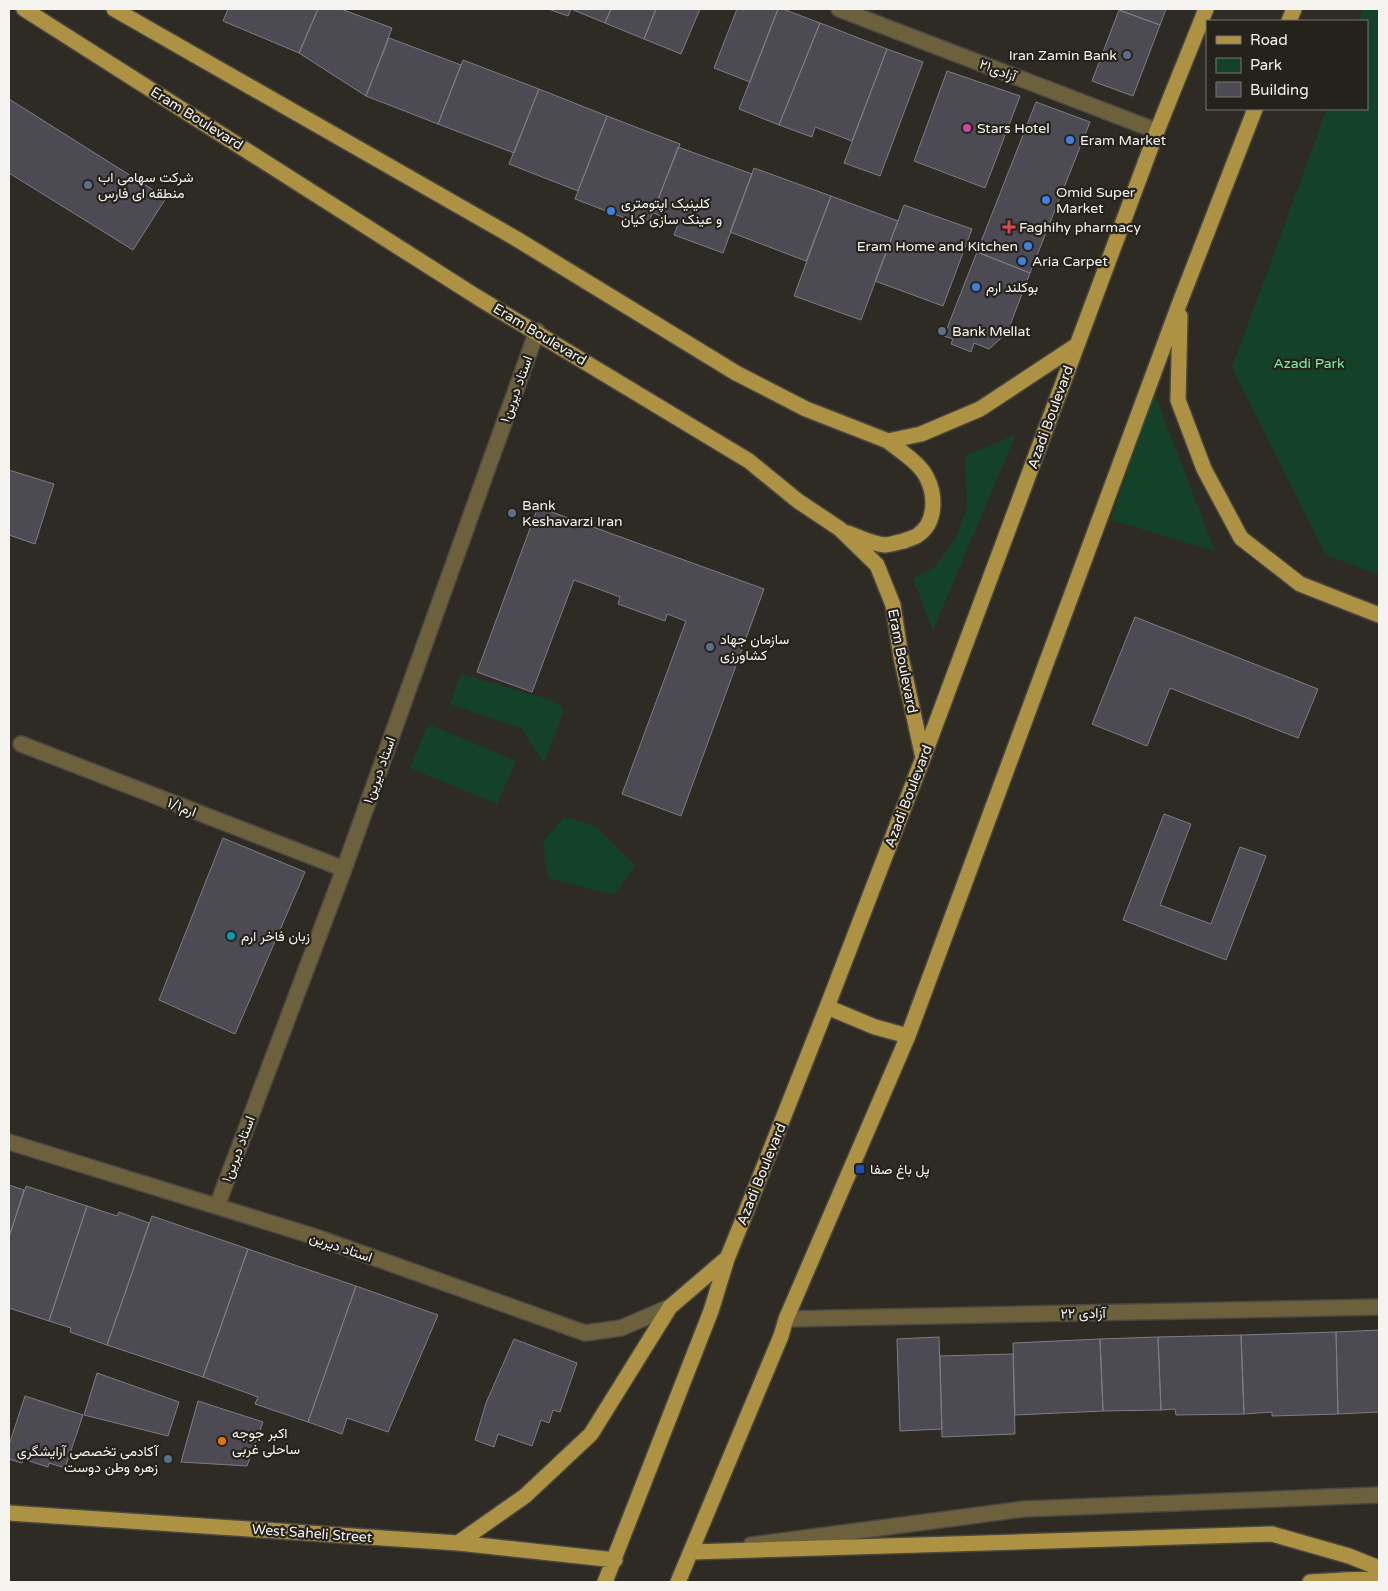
<svg xmlns="http://www.w3.org/2000/svg" width="1388" height="1591" viewBox="0 0 1388 1591" font-family="'Varela Round',Vazirmatn,sans-serif">
	<rect width="100%" height="100%" fill="#2e2b25"/>
	<path fill="#134229" d="M1363,9H1379V575L1326,555L1232,368L1327,109H1367V21H1358Z
		M1153,390L1215,551L1111,520Z
		M1016,434L933,630L913,579L936,566L956,538L967,507L965,456Z
		M461,674L554,701L564,709L544,763L522,729L450,704Z
		M428,724L516,761L497,804L410,768Z
		M565,817L594,825L635,866L614,895L548,878L543,841Z"/>
	<path fill="#4c4b53" stroke="#7e7d85" d="M228,9H318L299,53L223,21Z
		M318,9H341L392,28L366,96L299,53Z
		M548,9H571L568,16Z
		M571,9H611L605,23Z
		M611,9H656L644,39L605,23Z
		M656,9H700L681,54L644,39Z
		M737,9H778L750,82L714,68Z
		M778,9H783L820,23L779,125L739,109Z
		M1119,9H1166L1160,25L1119,10Z
		M1119,10L1160,25L1133,96L1092,81Z
		M820,23L887,49L852,141L815,127L812,137L779,125Z
		M389,38L461,65L438,124L366,96Z
		M887,49L923,62L880,176L844,163Z
		M463,60L539,89L514,153L438,124Z
		M947,71L1020,96L985,188L914,161Z
		M539,89L607,116L578,191L509,164Z
		M9,99L166,198L133,250L9,173Z
		M1036,102L1090,122L1030,273L977,252Z
		M607,116L680,144L650,219L638,223L575,199Z
		M678,147L752,174L723,253L674,235L679,222L653,213Z
		M754,168L831,196L806,261L730,232Z
		M831,196L898,221L861,320L794,296Z
		M904,205L972,229L943,306L875,281Z
		M977,252L1030,273L1007,333L989,349L974,343L971,352L951,344L953,339L944,336Z
		M9,470L54,484L35,544L9,535Z
		M538,507L764,589L681,816L622,794L686,621L667,614L665,621L618,604L620,597L574,580L532,692L477,672Z
		M1135,617L1318,689L1298,738L1170,688L1147,746L1092,724Z
		M1164,814L1191,824L1160,905L1211,924L1240,847L1266,856L1226,960L1123,920Z
		M223,838L305,872L235,1034L159,1000Z
		M9,1185L24,1190L9,1237Z
		M26,1186L87,1206L49,1321L9,1308V1237Z
		M87,1206L117,1216L119,1212L149,1223L107,1345L70,1332L71,1328L49,1321Z
		M152,1216L248,1249L203,1377L107,1345Z
		M248,1249L356,1286L308,1422L255,1404L258,1397L203,1377Z
		M356,1286L438,1315L388,1432L347,1418L342,1434L308,1422Z
		M1379,1330V1412L1338,1414L1336,1332Z
		M1336,1332L1338,1414L1272,1416V1412L1244,1414L1241,1335Z
		M1241,1335L1244,1414L1176,1415L1175,1409L1161,1410L1158,1337Z
		M939,1337L942,1429L900,1431L897,1339Z
		M1158,1337L1161,1410L1103,1411L1100,1339Z
		M514,1339L577,1363L560,1412L553,1410L549,1423L541,1420L532,1446L498,1434L494,1447L475,1440L486,1403Z
		M1100,1339L1103,1411L1015,1415L1013,1343Z
		M1013,1354L1015,1434L942,1437L940,1356Z
		M97,1373L179,1402L168,1436L84,1415Z
		M25,1396L83,1415L65,1468L49,1463L48,1467L23,1459L22,1463L9,1459V1445Z
		M198,1401L263,1422L247,1466L181,1462Z"/>
	<g fill="none" stroke-linecap="round" stroke-linejoin="round">
		<defs>
			<path id="minor" d="M839,9L1157,131
				M21,744L344,869
				M9,1142L319,1238L585,1333L621,1328L670,1307
				M217,1206L344,869L537,331
				M786,1319L1379,1307
				M751,1545L1024,1509L1379,1495"/>
			<path id="major" d="M24,9L477,297L749,461L798,501L840,529L877,565L893,605L901,657L923,758
				M114,9L515,238L736,373L806,409L888,441L921,434L980,409L1077,345
				M1289,21L1294,9
				M1180,316L1178,400L1204,469L1241,538L1300,584L1379,615
				M848,533C859,537 872,544 885,545C890,545 898,542 904,541C908,539 914,538 918,535C936,523 936,496 927,478C920,463 901,452 888,441
				M827,1007L875,1027L908,1036
				M9,1513L458,1543L615,1560
				M458,1543L525,1496L591,1434L670,1307L726,1259
				M692,1552L1272,1534L1349,1556L1379,1568
				M605,1582L711,1311L727,1259L744,1217L827,1007L923,758L1157,131L1206,9
				M678,1582L781,1336L786,1319L908,1036L1180,302L1255,109
				M1310,1582L1379,1578"/>
		</defs>
		<use href="#minor" stroke="#4a4741" stroke-width="18"/>
		<use href="#major" stroke="#4a4741" stroke-width="18"/>
		<use href="#minor" stroke="#6d603c" stroke-width="15"/>
		<use href="#major" stroke="#ae9243" stroke-width="15"/>
	</g>
	<g fill="#5c6f8a" stroke="#25221c" stroke-width="2">
		<circle cx="1127" cy="55" r="5"/>
		<circle cx="88" cy="185" r="5"/>
		<circle cx="942" cy="331" r="5"/>
		<circle cx="512" cy="513" r="5"/>
		<circle cx="710" cy="647" r="5"/>
		<circle cx="168" cy="1459" r="5"/>
	</g>
	<circle fill="#d1479c" stroke="#25221c" stroke-width="2" cx="967" cy="128" r="5"/>
	<g fill="#3f7fe0" stroke="#25221c" stroke-width="2">
		<circle cx="1070" cy="140" r="5"/>
		<circle cx="1046" cy="200" r="5"/>
		<circle cx="611" cy="211" r="5"/>
		<circle cx="1028" cy="246" r="5"/>
		<circle cx="1022" cy="261" r="5"/>
		<circle cx="976" cy="287" r="5"/>
	</g>
	<path fill="#e0444e" stroke="#25221c" stroke-width="2" d="M1006.5 219.5h5v5h5v5h-5v5h-5v-5h-5v-5h5z"/>
	<circle fill="#0f9aa8" stroke="#25221c" stroke-width="2" cx="231" cy="936" r="5"/>
	<rect fill="#1a4fb4" stroke="#25221c" stroke-width="2" x="855" y="1164" width="10" height="10" rx="2.5"/>
	<circle fill="#e8710a" stroke="#25221c" stroke-width="2" cx="222" cy="1441" r="5"/>
	<g text-anchor="middle" stroke-width="4.5" stroke-linejoin="round" paint-order="stroke">
		<g font-size="14" fill="#f5f3ef" stroke="#25221c" text-anchor="start">
			<text x="1117" y="60" text-anchor="end">Iran Zamin Bank</text>
			<text x="977" y="133">Stars Hotel</text>
			<text x="1080" y="145">Eram Market</text>
			<text x="98" y="182">شرکت سهامی اب<tspan x="98" dy="16">منطقه ای فارس</tspan></text>
			<text x="1056" y="197">Omid Super<tspan x="1056" dy="16">Market</tspan></text>
			<text x="621" y="208">کلینیک اپتومتری<tspan x="621" dy="16">و عینک سازی کیان</tspan></text>
			<text x="1019" y="232">Faghihy pharmacy</text>
			<text x="1018" y="251" text-anchor="end">Eram Home and Kitchen</text>
			<text x="1032" y="266">Aria Carpet</text>
			<text x="986" y="292">بوکلند ارم</text>
			<text x="952" y="336">Bank Mellat</text>
			<text x="522" y="510">Bank<tspan x="522" dy="16">Keshavarzi Iran</tspan></text>
			<text x="720" y="644">سازمان جهاد<tspan x="720" dy="16">کشاورزی</tspan></text>
			<text x="241" y="941">زبان فاخر ارم</text>
			<text x="870" y="1174">پل باغ صفا</text>
			<text x="232" y="1438">اکبر جوجه<tspan x="232" dy="16">ساحلی غربی</tspan></text>
			<text x="158" y="1456" text-anchor="end">آکادمی تخصصی آرایشگری<tspan x="158" dy="16">زهره وطن دوست</tspan></text>
		</g>
		<g font-size="14" fill="#f5f3ef" stroke="#25221c">
			<text transform="translate(998 70) rotate(21)" y="5">آزادی۲۱</text>
			<text transform="translate(197 118) rotate(32)" y="5">Eram Boulevard</text>
			<text transform="translate(540 334) rotate(31)" y="5">Eram Boulevard</text>
			<text transform="translate(516 389) rotate(-70)" y="5">استاد دیرین۱</text>
			<text transform="translate(1050 417) rotate(-70)" y="5">Azadi Boulevard</text>
			<text transform="translate(903 661) rotate(79)" y="5">Eram Boulevard</text>
			<text transform="translate(379 770) rotate(-70)" y="5">استاد دیرین۱</text>
			<text transform="translate(908 796) rotate(-69)" y="5">Azadi Boulevard</text>
			<text transform="translate(182 807) rotate(21)" y="5">۱/۱ارم</text>
			<text transform="translate(238 1149) rotate(-69)" y="5">استاد دیرین۱</text>
			<text transform="translate(761 1174) rotate(-68)" y="5">Azadi Boulevard</text>
			<text transform="translate(341 1247) rotate(19)" y="5">استاد دیرین</text>
			<text transform="translate(1083 1313) rotate(-1)" y="5">آزادی ۲۲</text>
			<text transform="translate(312 1533) rotate(4)" y="5">West Saheli Street</text>
		</g>
		<g font-size="14" fill="#76f4ac" stroke="#25221c">
			<text x="1309" y="368">Azadi Park</text>
		</g>
	</g>
	<rect width="1388" height="1591" fill="none" stroke="#f5f3ef" stroke-width="20"/>
	<rect x="1206" y="20" width="162" height="90" fill="#25221c" stroke="#787670"/>
	<rect x="1216" y="36" width="25" height="8" fill="#ae9243" stroke="#787670"/>
	<text x="1250" y="45" font-size="15" fill="#f5f3ef">Road</text>
	<rect x="1216" y="58" width="25" height="15" fill="#134229" stroke="#787670"/>
	<text x="1250" y="70" font-size="15" fill="#f5f3ef">Park</text>
	<rect x="1216" y="82" width="25" height="15" fill="#4c4b53" stroke="#787670"/>
	<text x="1250" y="95" font-size="15" fill="#f5f3ef">Building</text>
</svg>
